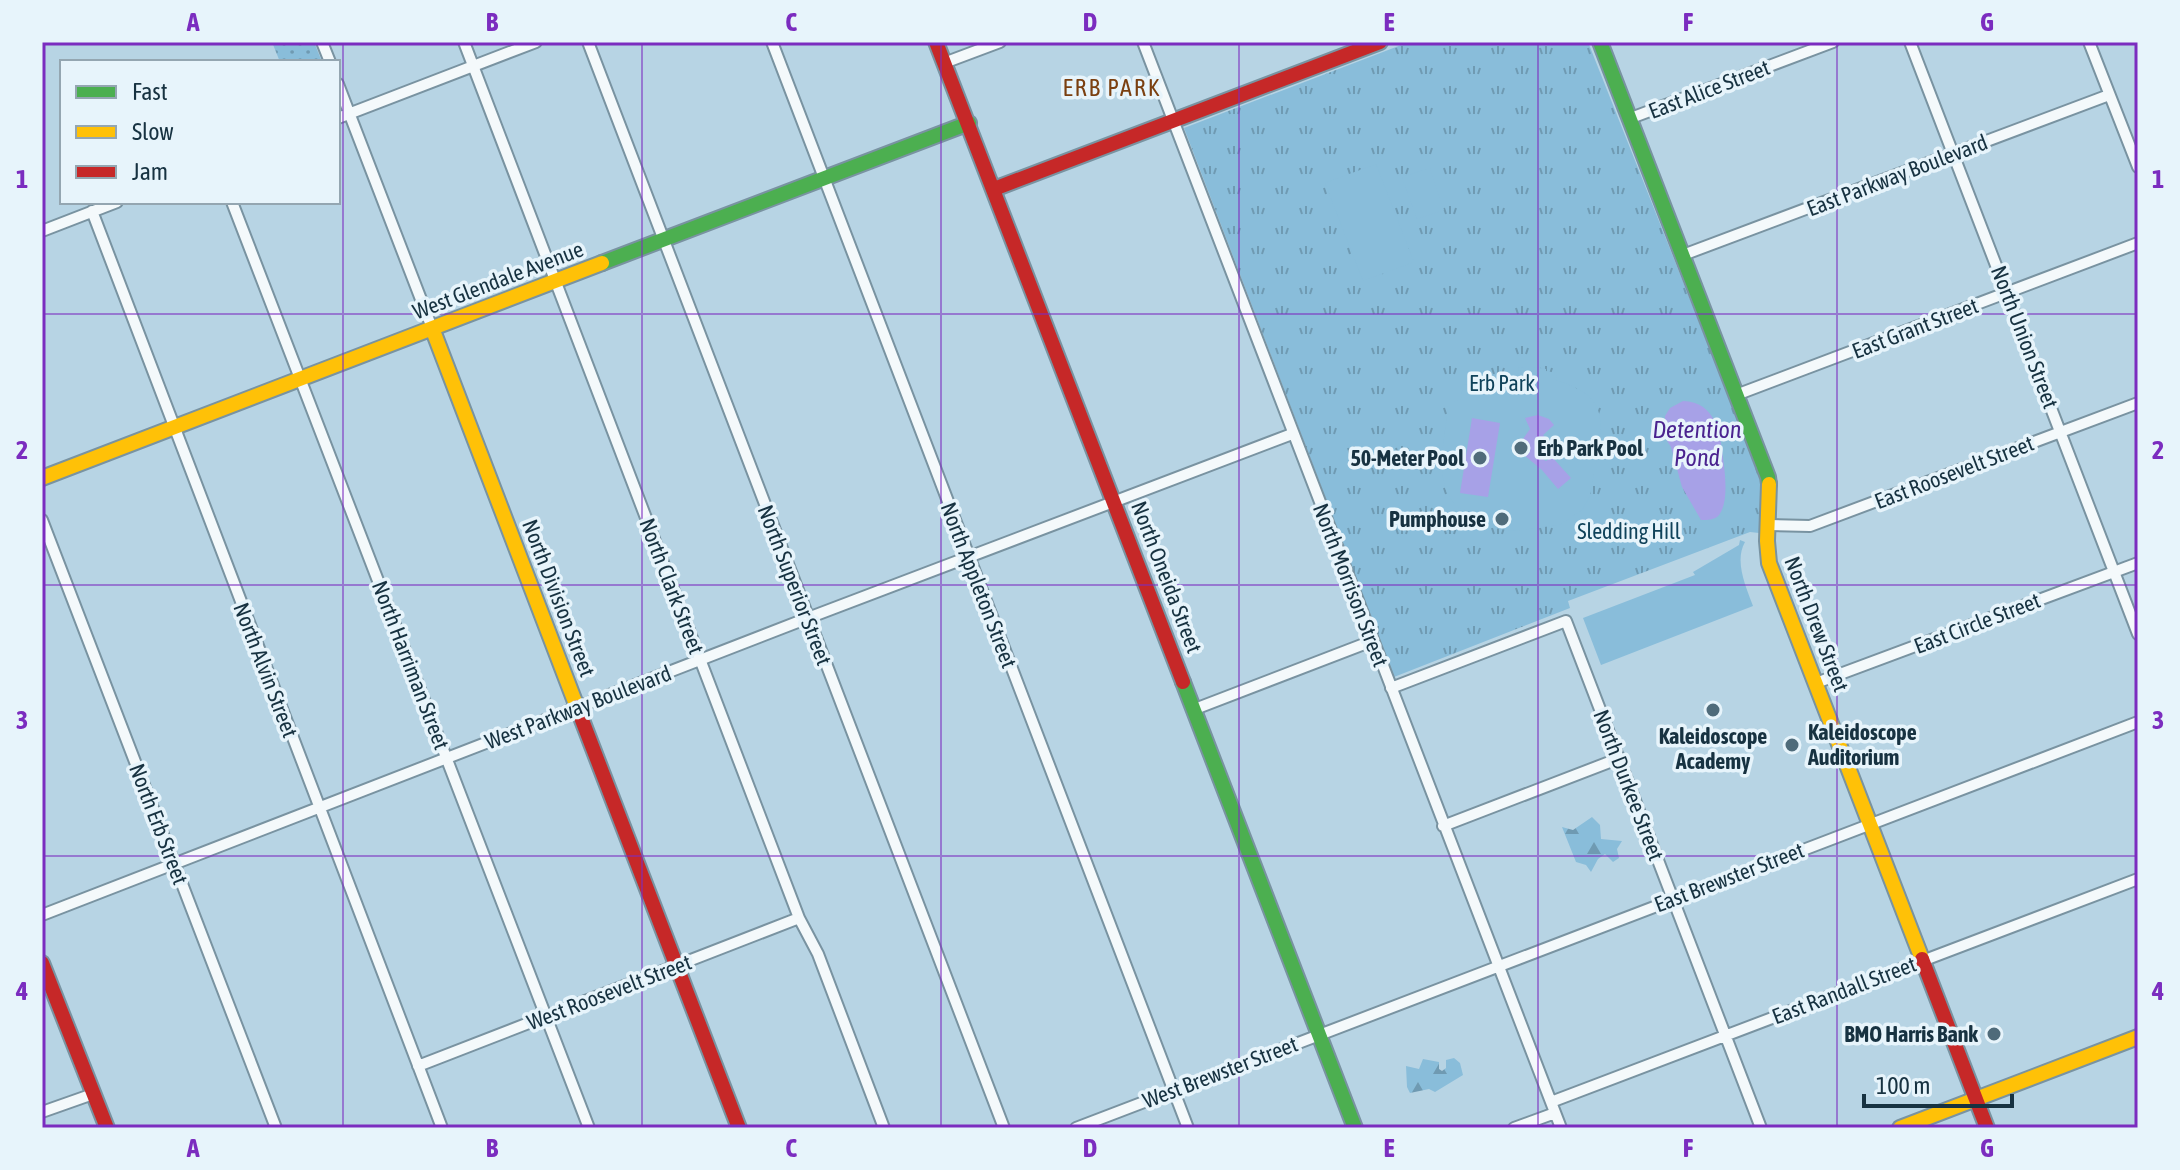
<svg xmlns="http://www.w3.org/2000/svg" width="2180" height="1170" viewBox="0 0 2180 1170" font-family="'Asap Condensed',sans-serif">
	<defs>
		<pattern id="grass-dots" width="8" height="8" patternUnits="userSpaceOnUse" patternTransform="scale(2)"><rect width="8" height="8" fill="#89bdda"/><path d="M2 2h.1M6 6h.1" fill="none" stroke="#6f9ab2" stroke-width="1.8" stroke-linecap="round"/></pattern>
		<pattern id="forest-firs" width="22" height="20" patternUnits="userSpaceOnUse" patternTransform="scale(2)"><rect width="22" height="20" fill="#89bdda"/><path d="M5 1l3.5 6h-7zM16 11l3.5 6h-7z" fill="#6f9ab2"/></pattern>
		<pattern id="park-tufts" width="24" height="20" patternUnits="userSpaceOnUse" patternTransform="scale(2)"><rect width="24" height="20" fill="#89bdda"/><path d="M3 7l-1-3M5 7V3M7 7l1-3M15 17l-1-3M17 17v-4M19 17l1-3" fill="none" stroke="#6f9ab2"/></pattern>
	</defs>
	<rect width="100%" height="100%" fill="#b7d4e4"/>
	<path fill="url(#grass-dots)" d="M272,42H314L322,62H280Z"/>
	<path fill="url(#forest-firs)" d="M1592,817L1600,825L1601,839L1622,841L1617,849L1619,858L1613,862L1605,854L1598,859L1591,872L1586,865L1576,862L1562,827L1573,830Z
		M1454,1058L1460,1063L1463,1075L1435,1092L1429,1089L1410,1093L1407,1087L1406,1066L1419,1069L1423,1059L1439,1062V1069L1442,1071L1446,1068V1060Z"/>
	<path fill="url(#park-tufts)" d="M1409,42H1588L1749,448L1760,479L1763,492L1759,533L1750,532L1568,601L1570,608L1394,677L1184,128Z"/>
	<path fill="#89bdda" d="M1376,164L1414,262L1363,281L1325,183Z
		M1430,168L1444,210L1417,219L1402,177Z
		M1519,367L1533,370L1534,367L1546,369V371L1557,373L1556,380C1594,393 1605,404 1599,445C1596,462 1593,479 1590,496L1582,510L1559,525L1514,531L1481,526L1482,514C1425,511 1445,443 1448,406L1452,402L1461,399L1463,384L1501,390L1502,384L1509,379L1517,380Z
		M1740,540L1745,542C1734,561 1746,587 1753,606L1601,665L1583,618L1695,575L1693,572L1739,545Z"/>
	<path fill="#a7a1e7" d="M1683,401C1716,402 1720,433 1723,458C1725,473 1729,502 1719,515C1715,520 1707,520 1701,520L1682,487L1671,447L1664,436L1665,416L1670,408Z
		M1538,415L1549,419L1554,425L1543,435L1545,437L1546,451L1544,460L1546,461L1552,457L1571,478L1558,489L1542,470L1524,455L1523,448L1526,442L1523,439L1530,429L1525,418Z
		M1472,418L1500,423L1488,497L1460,493Z"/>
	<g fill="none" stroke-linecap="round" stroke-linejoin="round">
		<defs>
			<path id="street" d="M322,42L330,62
				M464,42L799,918L818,954L884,1128
				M588,42L1004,1128
				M772,42L1188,1128
				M1143,42L1561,1128
				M1910,42L2138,634
				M2089,42L2138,167
				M944,63L1000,42
				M338,84L432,328
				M338,118L536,42
				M1631,118L1833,42
				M232,202L589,1128
				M92,211L442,1128
				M42,231L117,202
				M1683,255L2109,95
				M1736,395L2138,243
				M42,520L276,1128
				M1768,525L1810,526L2138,403
				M1816,683L2138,563
				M1391,688L1566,621L1761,1128
				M1195,709L1372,641
				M1443,826L1620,758
				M42,915L808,618L1292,434
				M418,1066L799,918
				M1551,1102L2138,879
				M42,1112L93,1094
				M1076,1128L2138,722
				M1514,1128L1555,1113"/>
			<path id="fast" d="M1600,42L1768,477L1769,484
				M602,263L969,123
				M1183,682L1355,1128"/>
			<path id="slow" d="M432,328L577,707
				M42,478L602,263
				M1769,484L1767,541L1769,563L1922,959
				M1900,1128L2138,1037"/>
			<path id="jam" d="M936,42L1183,682
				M994,189L1380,42
				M577,707L739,1128
				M1922,959L1987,1128
				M42,963L107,1128"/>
		</defs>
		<use href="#street" stroke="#7993a1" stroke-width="14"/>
		<use href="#fast" stroke="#7993a1" stroke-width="18"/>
		<use href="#slow" stroke="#7993a1" stroke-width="18"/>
		<use href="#jam" stroke="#7993a1" stroke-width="18"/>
		<use href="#street" stroke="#f4f9fb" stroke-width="10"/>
		<use href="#fast" stroke="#4caf50" stroke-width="14"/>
		<use href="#slow" stroke="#ffc107" stroke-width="14"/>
		<use href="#jam" stroke="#c62828" stroke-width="14"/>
	</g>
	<path fill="none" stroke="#7b2cbf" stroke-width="2" stroke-opacity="0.55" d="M343,42V1128M642,42V1128M941,42V1128M1239,42V1128M1538,42V1128M1837,42V1128M42,314H2138M42,585H2138M42,856H2138"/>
	<g fill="#4f6b7a" stroke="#e7f4fb" stroke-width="3">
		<circle cx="1521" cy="448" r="8"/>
		<circle cx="1480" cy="458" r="8"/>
		<circle cx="1502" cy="519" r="8"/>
		<circle cx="1713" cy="710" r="8"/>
		<circle cx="1792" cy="745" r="8"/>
		<circle cx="1994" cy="1034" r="8"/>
	</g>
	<g text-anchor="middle" stroke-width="7" stroke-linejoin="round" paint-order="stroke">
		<g font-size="22" fill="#173241" stroke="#e7f4fb">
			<text transform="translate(1709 89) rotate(-21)" y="8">East Alice Street</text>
			<text transform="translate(1897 175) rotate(-21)" y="8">East Parkway Boulevard</text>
			<text transform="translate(498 280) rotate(-21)" y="8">West Glendale Avenue</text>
			<text transform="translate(1915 328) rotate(-21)" y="8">East Grant Street</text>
			<text transform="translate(2025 337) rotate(69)" y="8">North Union Street</text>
			<text transform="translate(1954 472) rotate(-21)" y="8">East Roosevelt Street</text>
			<text transform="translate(1167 577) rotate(69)" y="8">North Oneida Street</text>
			<text transform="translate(795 585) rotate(69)" y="8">North Superior Street</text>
			<text transform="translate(979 585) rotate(69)" y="8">North Appleton Street</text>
			<text transform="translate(1351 585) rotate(69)" y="8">North Morrison Street</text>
			<text transform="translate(672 586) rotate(69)" y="8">North Clark Street</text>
			<text transform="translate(559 598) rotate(69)" y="8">North Division Street</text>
			<text transform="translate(1977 623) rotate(-21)" y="8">East Circle Street</text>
			<text transform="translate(1817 624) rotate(69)" y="8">North Drew Street</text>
			<text transform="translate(411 665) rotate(69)" y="8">North Harriman Street</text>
			<text transform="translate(266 670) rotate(69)" y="8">North Alvin Street</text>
			<text transform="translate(578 707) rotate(-21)" y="8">West Parkway Boulevard</text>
			<text transform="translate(1629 785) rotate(69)" y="8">North Durkee Street</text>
			<text transform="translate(159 824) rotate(69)" y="8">North Erb Street</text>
			<text transform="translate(1729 877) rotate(-21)" y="8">East Brewster Street</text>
			<text transform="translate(1844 990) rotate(-21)" y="8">East Randall Street</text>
			<text transform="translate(609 992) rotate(-21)" y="8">West Roosevelt Street</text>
			<text transform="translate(1220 1072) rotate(-21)" y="8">West Brewster Street</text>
		</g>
		<g font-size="22" fill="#0f425a" stroke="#e7f4fb">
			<text x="1502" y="391">Erb Park</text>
			<text x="1629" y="539">Sledding Hill</text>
		</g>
		<g font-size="22" font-weight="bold" fill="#173241" stroke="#e7f4fb" text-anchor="end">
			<text x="1537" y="456" text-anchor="start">Erb Park Pool</text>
			<text x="1464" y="466">50-Meter Pool</text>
			<text x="1486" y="527">Pumphouse</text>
			<text x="1808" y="740" text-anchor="start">Kaleidoscope<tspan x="1808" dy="25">Auditorium</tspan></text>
			<text x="1713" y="744" text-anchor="middle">Kaleidoscope<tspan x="1713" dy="25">Academy</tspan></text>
			<text x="1978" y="1042">BMO Harris Bank</text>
		</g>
		<g font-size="24" letter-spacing="2" fill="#7b4011" stroke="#e7f4fb">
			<text x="1112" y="96">ERB PARK</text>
		</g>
		<g font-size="24" font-style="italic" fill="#4a238f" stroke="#e7f4fb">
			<text x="1697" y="438">Detention<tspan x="1697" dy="28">Pond</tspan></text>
		</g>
	</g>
	<rect width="2180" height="1170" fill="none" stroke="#e7f4fb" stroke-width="88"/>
	<rect x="60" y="60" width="280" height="144" fill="#e7f4fb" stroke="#94a6b1" stroke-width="2"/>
	<rect x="76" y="86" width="40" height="12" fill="#4caf50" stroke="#94a6b1" stroke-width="2"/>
	<text x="132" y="100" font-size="24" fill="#173241">Fast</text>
	<rect x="76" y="126" width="40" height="12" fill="#ffc107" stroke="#94a6b1" stroke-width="2"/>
	<text x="132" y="140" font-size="24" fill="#173241">Slow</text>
	<rect x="76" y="166" width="40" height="12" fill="#c62828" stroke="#94a6b1" stroke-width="2"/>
	<text x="132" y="180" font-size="24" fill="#173241">Jam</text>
	<path d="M1864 1094v12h148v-12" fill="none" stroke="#173241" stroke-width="4"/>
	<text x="1876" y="1094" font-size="24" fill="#173241" stroke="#e7f4fb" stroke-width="6" paint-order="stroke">100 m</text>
	<rect x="44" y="44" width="2092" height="1082" fill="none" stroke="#7b2cbf" stroke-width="3"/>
	<g font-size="26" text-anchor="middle" font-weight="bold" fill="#7b2cbf">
		<text x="193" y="31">A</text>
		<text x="492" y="31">B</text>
		<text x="791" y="31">C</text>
		<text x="1090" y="31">D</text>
		<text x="1389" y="31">E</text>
		<text x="1688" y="31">F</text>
		<text x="1987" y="31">G</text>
		<text x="22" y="188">1</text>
		<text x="2158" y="188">1</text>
		<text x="22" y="459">2</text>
		<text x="2158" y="459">2</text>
		<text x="22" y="729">3</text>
		<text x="2158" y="729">3</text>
		<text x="22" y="1000">4</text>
		<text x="2158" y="1000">4</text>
		<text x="193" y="1157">A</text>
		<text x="492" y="1157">B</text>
		<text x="791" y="1157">C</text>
		<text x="1090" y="1157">D</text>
		<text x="1389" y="1157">E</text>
		<text x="1688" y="1157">F</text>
		<text x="1987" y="1157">G</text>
	</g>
</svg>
